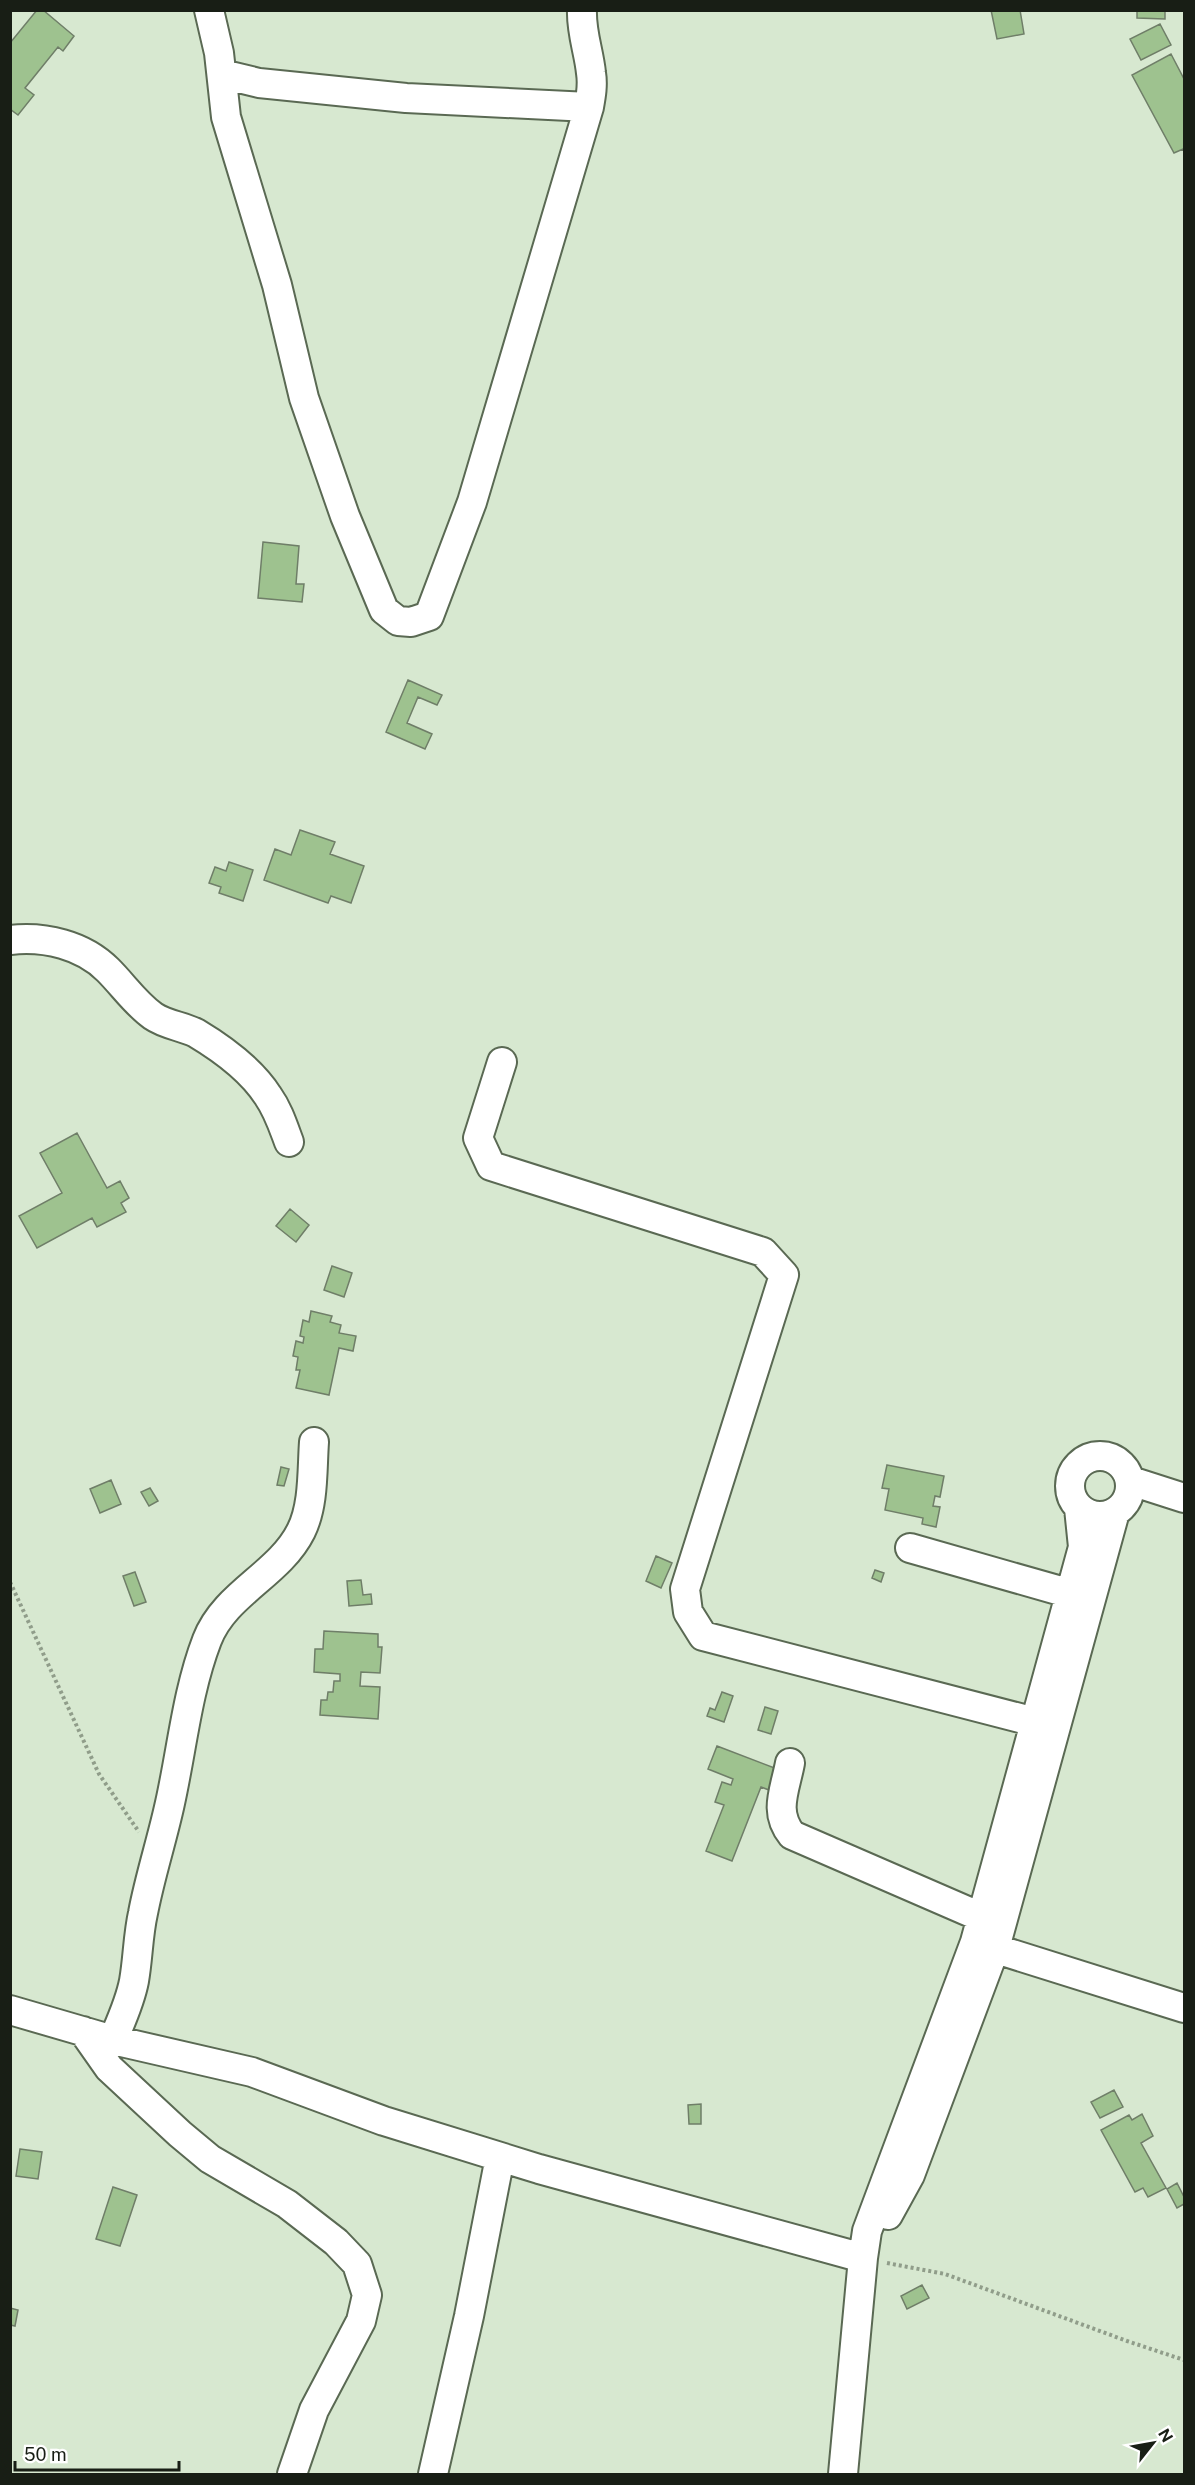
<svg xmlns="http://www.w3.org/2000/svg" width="1195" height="2485" viewBox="0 0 1195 2485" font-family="'Public Sans',sans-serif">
	<rect width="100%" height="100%" fill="#d7e8d0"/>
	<path fill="#9ec28f" stroke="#6f7e68" stroke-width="1.5" d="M37,10H43L74,36L63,51L58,47L25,88L34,95L18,115L10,109V43Z
		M991,10H1020L1024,34L997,39Z
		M1137,10H1165V19L1137,18Z
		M1160,24L1171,45L1141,60L1130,39Z
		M1171,54L1184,79V152L1183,149L1174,153L1132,75Z
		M263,542L299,546L296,584H304L302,602L258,598Z
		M408,680L442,695L437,705L418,697L407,723L432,734L425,749L386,732Z
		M300,830L335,842L330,854L364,866L351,903L331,896L328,903L264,880L275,849L291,855Z
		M229,862L253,870L243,901L219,893L221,887L209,883L215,867L226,871Z
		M77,1133L107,1188L120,1181L129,1198L121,1203L126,1212L97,1227L92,1218L37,1248L19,1216L62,1193L40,1153Z
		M290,1209L309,1225L296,1242L276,1226Z
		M332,1266L352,1273L344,1297L324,1290Z
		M311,1311L332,1316L330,1322L341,1325L339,1333L356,1336L353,1351L339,1348L329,1395L296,1388L300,1370H296L298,1357L293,1356L296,1341L303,1343L304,1337L300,1336L303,1320L309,1322Z
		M887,1465L944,1476L940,1497L935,1496L933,1506L940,1507L936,1527L922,1524L923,1518L885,1510L889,1489L882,1488Z
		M281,1467L289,1469L284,1486L277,1485Z
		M111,1480L121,1504L100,1513L90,1489Z
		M150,1488L158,1501L149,1506L141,1492Z
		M656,1556L672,1563L661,1588L646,1581Z
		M875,1570L884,1573L881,1582L872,1578Z
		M135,1572L146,1602L134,1606L123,1576Z
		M361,1580L363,1595L371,1594L372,1604L349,1606L347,1581Z
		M324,1631L378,1634V1647H382L380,1673L361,1672L360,1686L380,1687L378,1719L320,1715L321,1700H327L328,1692H333L334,1681H340V1674L314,1672L315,1649H323Z
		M722,1692L733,1696L724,1722L707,1716L710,1708L715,1710Z
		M765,1707L778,1711L771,1734L758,1730Z
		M717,1746L785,1772L777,1793L761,1787L732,1861L706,1851L724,1805L715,1802L722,1782L731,1785L733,1779L708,1769Z
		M1114,2090L1123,2107L1100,2118L1091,2102Z
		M701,2104V2124H689L688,2105Z
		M1142,2114L1153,2136L1141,2143L1166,2188L1148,2197L1143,2188L1135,2192L1101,2130L1129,2115L1132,2120Z
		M20,2149L42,2152L38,2179L16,2176Z
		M1177,2183L1184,2197V2204L1177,2208L1167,2189Z
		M113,2187L137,2195L120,2246L96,2239Z
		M922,2285L929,2298L907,2309L901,2296Z
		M10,2308L18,2310L15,2326L10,2325Z"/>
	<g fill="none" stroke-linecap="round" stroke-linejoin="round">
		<defs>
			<path id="minor" d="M209,10L219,53L226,117L277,285L304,398L345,516L384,610L398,621L411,622L429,616L472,502L589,107C591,96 593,85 591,73C589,52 581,32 582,10
				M222,74L259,83L406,98L589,107
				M10,940C45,936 83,945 108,970C124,986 135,1003 153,1016C166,1025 182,1026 196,1033C221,1048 252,1071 268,1096C278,1110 283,1126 289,1142
				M502,1062L478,1138L491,1166L763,1252L784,1275L685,1589L688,1612L703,1636L1035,1722
				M1070 1486a30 30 0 1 1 60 0a30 30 0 1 1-60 0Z
				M1131,1481L1184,1498
				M910,1548L1089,1599
				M790,1763C785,1790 773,1812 792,1835L981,1917
				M977,1943L1184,2008
				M10,2010L113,2040L252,2072L384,2121L539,2169L863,2258
				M83,2031L109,2068L180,2134L210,2159L287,2204L336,2242L357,2264L367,2295L361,2321L314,2410L292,2474
				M113,2040C121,2021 130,2002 134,1981C138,1958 138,1935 143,1913C150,1876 162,1840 170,1803C182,1749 187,1692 207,1640C225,1593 279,1575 301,1531C314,1505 312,1470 314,1442
				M888,2215L910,2175L995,1948L1115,1512
				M433,2474L469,2316L500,2157
				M843,2474L863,2258L867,2231L975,1942L1083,1547L1079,1508"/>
		</defs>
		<use href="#minor" stroke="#5a6953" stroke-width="32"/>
		<path stroke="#909d8a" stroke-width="4" stroke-dasharray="3 3" stroke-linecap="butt" d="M10,1582L99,1774L139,1832
			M887,2263L945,2274L1127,2341L1184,2360"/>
		<use href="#minor" stroke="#fff" stroke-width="28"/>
	</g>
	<rect width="1195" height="2485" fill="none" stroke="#181e15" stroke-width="24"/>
	<g transform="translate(1153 2443) rotate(59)" stroke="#ffffff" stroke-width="4.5" paint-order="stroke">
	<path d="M0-4.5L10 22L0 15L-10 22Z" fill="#181e15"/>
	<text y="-9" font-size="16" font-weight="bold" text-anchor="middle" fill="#181e15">N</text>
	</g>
	<path d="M15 2461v9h164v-9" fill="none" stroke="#181e15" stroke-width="3"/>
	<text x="24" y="2461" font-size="18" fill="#181e15" stroke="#ffffff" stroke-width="4.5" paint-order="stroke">50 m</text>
</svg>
